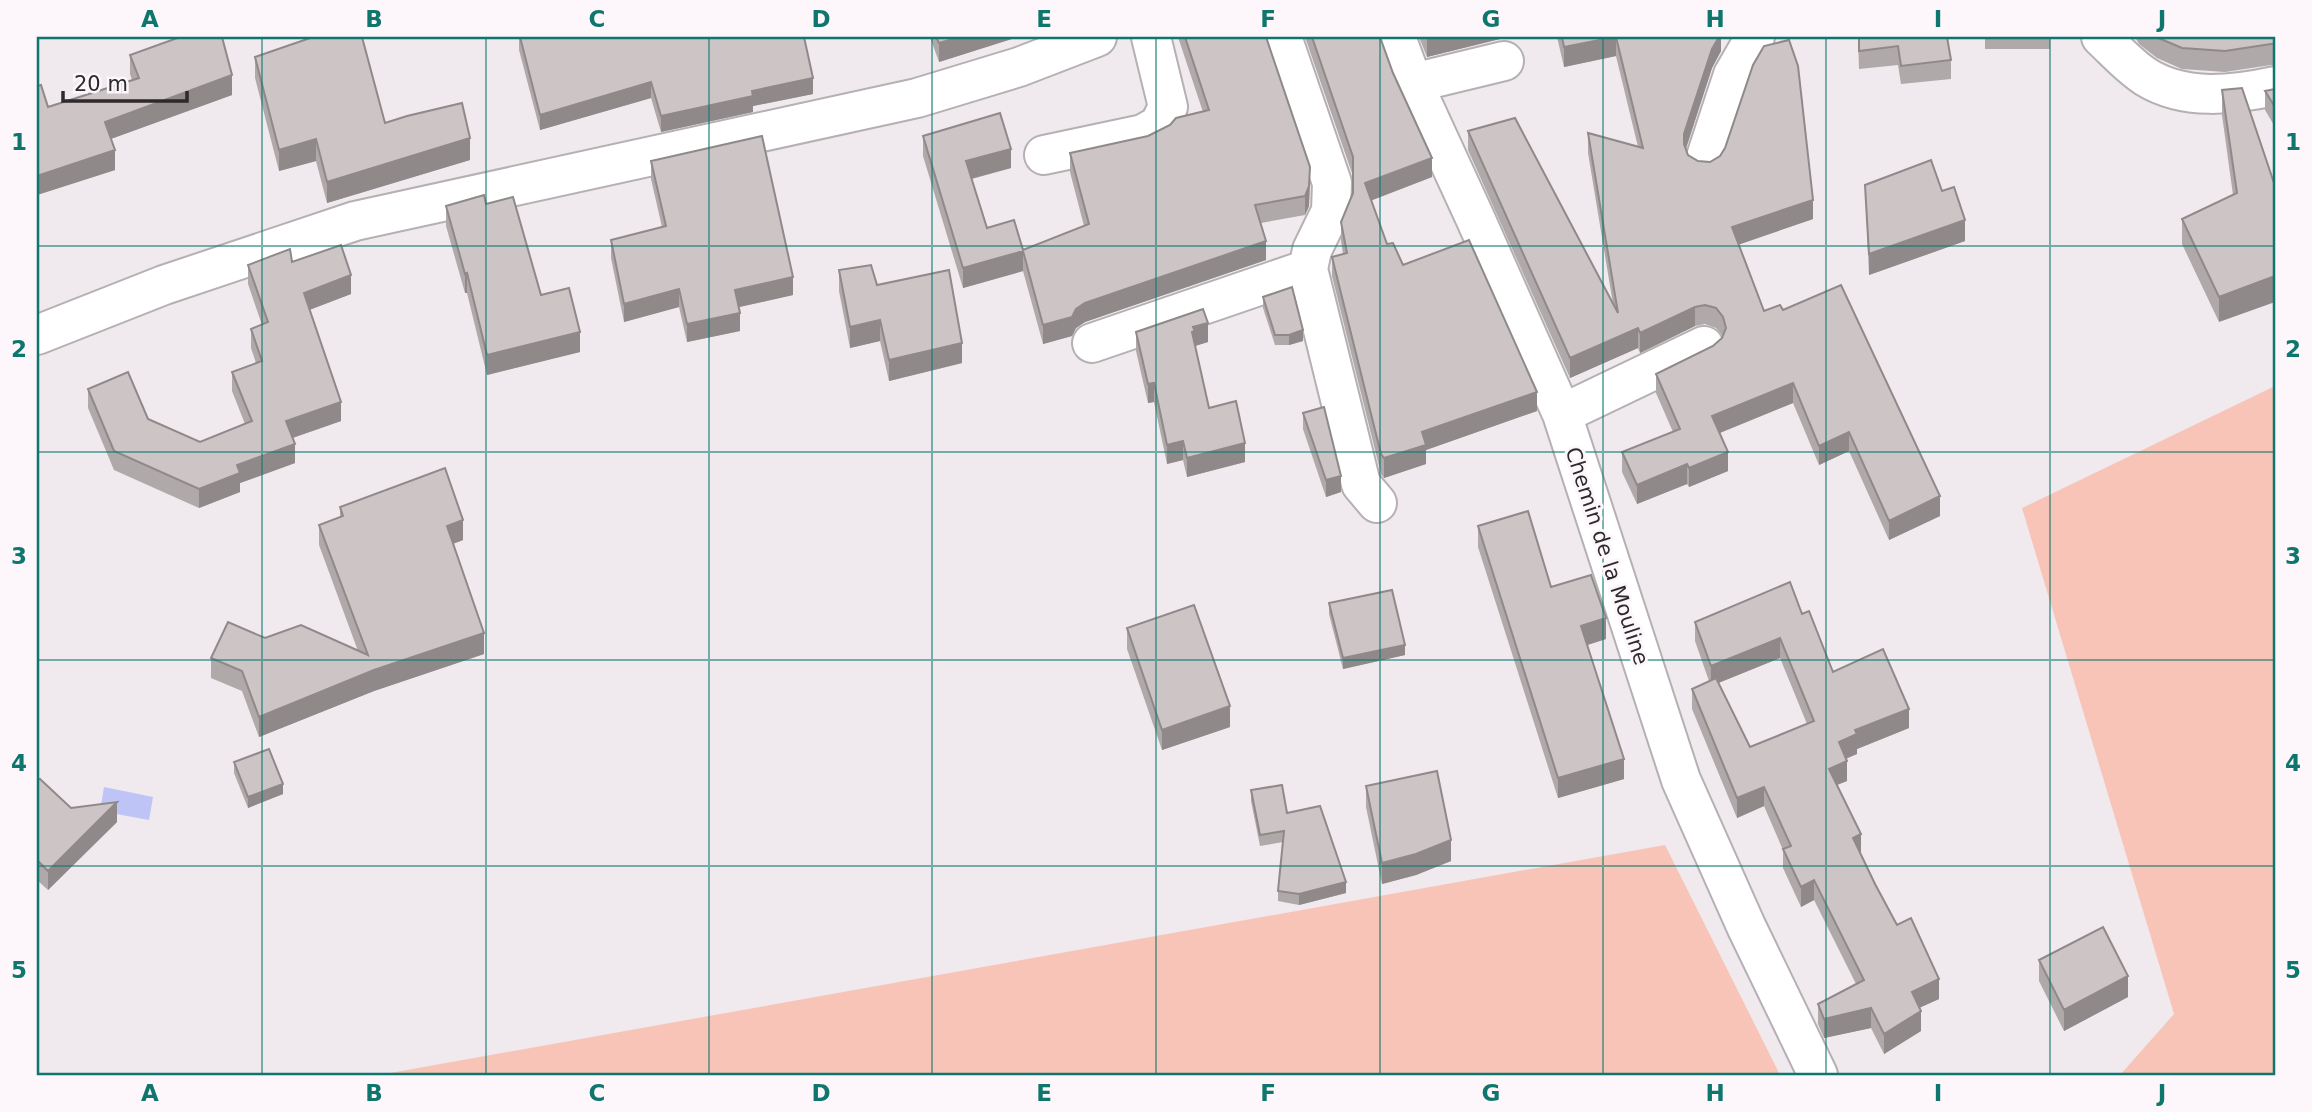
<svg xmlns="http://www.w3.org/2000/svg" width="2312" height="1112" viewBox="0 0 2312 1112" font-family="'DejaVu Sans',sans-serif">
	<rect width="100%" height="100%" fill="#f0e9ee"/>
	<path fill="#f8c4b7" d="M2275,386V1075H2120L2174,1014L2022,508Z
		M1665,845L1780,1075H379Z"/>
	<path fill="#bec4f6" d="M104,787L153,797L149,820L100,811Z"/>
	<g fill="none" stroke-linecap="round" stroke-linejoin="round">
		<defs>
			<path id="minor" d="M1282,37L1332,183L1331,211L1312,250L1308,269L1361,484L1377,503
				M1396,37L1413,83L1476,220L1562,414L1681,780L1746,926L1818,1075
				M2101,37C2116,51 2129,66 2146,77C2185,101 2233,95 2275,86
				M1413,83L1504,61
				M1044,155L1143,134L1159,125L1168,107L1151,37
				M1705,160L1733,75L1755,37
				M37,335L164,285L355,221L917,98L1019,67L1097,37
				M1092,343L1308,269
				M1562,414L1704,346"/>
		</defs>
		<use href="#minor" stroke="#b6b0b4" stroke-width="42"/>
		<use href="#minor" stroke="#fff" stroke-width="38"/>
	</g>
	<path fill="#afa9a9" fill-rule="evenodd" d="M519,37H700L813,94L753,106V112L661,132L651,98L540,130L519,50Z
		M930,37H1018L939,62Z
		M1178,37H1266L1310,186L1309,206L1305,215L1261,223L1266,260L1085,322L1076,328L1072,336L1043,344L1023,271L963,288L923,156V136L1011,168L972,179L987,228L1023,250L1084,226L1070,172V153L1148,136L1203,112Z
		M1305,37H1380L1432,177L1371,200L1387,244L1403,265L1537,411L1426,450V464L1384,478L1381,474L1332,276V257L1343,254L1341,241V222L1353,193V176Z
		M1419,37H1508L1427,57Z
		M1557,37H1721V51L1712,68L1686,149L1688,155L1698,161L1813,219L1738,244L1764,311L1783,310L1940,516L1889,540L1849,451L1819,465L1793,403L1720,433L1728,471L1689,487L1687,484L1637,504L1622,472V452L1673,432L1656,393V374L1713,346L1722,338L1723,336L1716,328L1705,324L1695,326L1640,353L1638,348L1570,378L1468,150V131L1613,304L1588,153V133L1638,147L1616,56L1564,67Z
		M1858,37H1947L1951,60V79L1901,84L1898,65L1859,69Z
		M1985,37H2050V49H1985Z
		M2135,37H2275V65H2271L2225,72L2182,69L2157,58L2139,44Z
		M130,55L232,95L111,139L115,170L37,195V86L48,107L132,80L130,74Z
		M255,57L385,123L470,160L327,203L316,161L279,171L255,78Z
		M2275,89V127L2265,110V91Z
		M2222,90L2275,186L2219,322L2182,244V219L2233,195L2222,115Z
		M651,161L793,295L739,307L740,331L687,342L679,307L624,322L611,258V240L662,227L651,179Z
		M1865,185L1942,191L1965,241L1869,275Z
		M486,204L541,295L580,352L487,375L467,293H465L446,226V206Z
		M292,262L351,294L309,310L341,421L293,438L295,463L240,483V492L199,508L114,470L88,408V389L148,419L200,442L245,424L232,391V372L256,363L251,348V329L262,325L248,284V265Z
		M839,270L877,285L962,363L889,381L880,341L850,348L839,291Z
		M1263,297L1303,341L1289,345H1275L1263,308Z
		M1136,332L1208,342L1195,346L1209,408L1245,462L1187,477L1183,460L1167,464L1154,402L1148,403L1136,351Z
		M1303,413L1341,492L1326,497L1303,429Z
		M340,507L463,540L453,544L484,654L374,691L259,737L242,691L211,678V658L265,638L358,651L319,545V525L340,517Z
		M1478,526L1551,587L1606,639L1587,645L1624,779L1558,798L1478,547Z
		M1329,603L1405,655L1343,669L1329,614Z
		M1802,614L1833,672L1909,728L1857,749V754L1846,759L1847,781L1837,785L1860,854L1897,925L1939,999L1919,1008L1921,1031L1884,1054L1871,1028L1824,1038L1818,1024V1004L1856,984L1814,900L1801,907L1783,868V850L1764,806L1737,818L1692,709V689L1709,681L1695,641V622ZM1780,658L1807,724L1750,747L1718,683Z
		M1127,628L1230,727L1162,750L1127,649Z
		M234,762L283,794L248,808L234,773Z
		M37,780L71,808L117,822L48,890L37,880Z
		M1366,786L1451,861L1416,875L1382,884L1366,807Z
		M1251,790L1287,813L1346,893L1299,905L1278,901V891L1283,842L1260,846L1251,801Z
		M2039,960L2128,997L2064,1031L2039,981Z"/>
	<path fill="#8f898a" d="M960,37H1018L939,62V43Z
		M1431,37H1508L1427,57V38Z
		M1616,37V56L1564,67V47Z
		M1719,37H1721V51L1712,68L1684,154V134L1712,49Z
		M232,75V95L105,141V122Z
		M813,78V94L753,106V112L661,132V116L752,91Z
		M651,82V98L540,130V115Z
		M470,138V160L327,203V182Z
		M316,139V161L279,171V150Z
		M1011,149V168L966,180V161Z
		M115,150V170L37,195V176Z
		M1432,158V177L1365,203V183Z
		M1310,167L1309,206L1305,215V196Z
		M1813,200V219L1732,247V227Z
		M1965,220V241L1869,275V254Z
		M1266,241V260L1085,322L1076,328L1072,336L1043,344V325L1076,309L1085,303Z
		M1023,251V271L963,288V268Z
		M467,273V293H465V274Z
		M351,275V294L304,312V293Z
		M2275,276V302L2219,322V297Z
		M793,277V295L735,308V290Z
		M679,289V307L624,322V304Z
		M1695,307V326L1640,353V333Z
		M740,313V331L687,342V324Z
		M880,320V341L850,348V327Z
		M1208,323V342L1195,346L1192,332L1193,327Z
		M1638,328V348L1570,378V358Z
		M1303,330V341L1289,345V335Z
		M580,332V352L487,375V355Z
		M962,343V363L889,381V360Z
		M1154,383V402L1148,403V384Z
		M1793,383V403L1712,436V416Z
		M1537,392V411L1426,450V464L1384,478V458L1422,432Z
		M341,402V421L286,440V421Z
		M1849,432V451L1819,465V446Z
		M1183,441V460L1167,464V445Z
		M1245,443V462L1187,477V458Z
		M295,444V463L240,483V492L199,508V489L237,465Z
		M1728,452V471L1689,487V468Z
		M1687,464V484L1637,504V485Z
		M1341,476V492L1326,497V480Z
		M1940,496V516L1889,540V521Z
		M463,520V540L447,546V526Z
		M1606,618V639L1581,647V626Z
		M484,633V654L374,691L259,737V717L374,670Z
		M1780,638V658L1711,686V666Z
		M1405,645V655L1343,669V658Z
		M1230,706V727L1162,750V730Z
		M1909,709V728L1857,749V754L1839,761V742L1855,730Z
		M1624,759V779L1558,798V778Z
		M1847,761V781L1829,788V769Z
		M283,784V794L248,808V797Z
		M1764,787V806L1737,818V798Z
		M117,802V822L48,890V871Z
		M1861,834V853L1853,857V838Z
		M1451,840V861L1416,875L1382,884V863Z
		M1814,880V900L1801,907V887Z
		M1346,882V893L1299,905V894Z
		M2128,976V997L2064,1031V1010Z
		M1939,979V999L1912,1011V992Z
		M1871,1008V1028L1824,1038V1019Z
		M1921,1011V1031L1884,1054V1034Z"/>
	<path fill="#ccc4c5" stroke="#8f898a" stroke-width="2" d="M180,37H222L232,75L105,122L115,150L37,176V86L41,85L48,107L139,78L130,55Z
		M313,37H362L385,123L407,116L462,103L470,138L327,182L316,139L279,150L255,57Z
		M520,37H804L813,78L752,91L753,96L661,116L651,82L540,115Z
		M936,37H960L939,43Z
		M1185,37H1266L1310,167L1309,186L1305,196L1255,205L1266,241L1085,303L1076,309L1072,317L1043,325L1023,251L963,268L923,136L1000,113L1011,149L966,161L987,228L1014,220L1023,250L1089,224L1070,153L1148,136L1170,125L1176,118L1209,110Z
		M1312,37H1380L1393,73L1432,158L1365,183L1387,244L1393,243L1403,265L1469,240L1537,392L1422,432L1426,445L1384,458L1381,454L1332,257L1347,253L1341,222L1353,193V157Z
		M1562,37H1615L1564,47Z
		M1616,37H1719L1712,49L1684,134V144L1688,155L1698,161L1710,162L1720,156L1725,148L1753,65L1764,46L1789,40L1798,66L1813,200L1732,227L1764,311L1780,305L1783,310L1841,285L1940,496L1889,521L1849,432L1819,446L1793,383L1712,416L1728,452L1689,468L1687,464L1637,485L1622,452L1680,429L1656,374L1713,346L1722,338L1726,328L1723,317L1716,308L1705,305L1695,307L1640,333L1638,328L1570,358L1468,131L1515,118L1618,313L1588,133L1643,148Z
		M1859,37H1947L1951,60L1901,66L1898,46L1859,51Z
		M2156,37H2275V44H2271L2225,51L2182,48Z
		M2242,88L2275,186V276L2219,297L2182,219L2237,193L2222,90Z
		M2275,89V107L2265,91Z
		M762,136L793,277L735,290L740,313L687,324L679,289L624,304L611,240L666,226L651,161Z
		M1931,160L1942,191L1954,187L1965,220L1869,254L1865,185Z
		M484,195L486,204L513,197L541,295L569,288L580,332L487,355L467,273L465,274L446,206Z
		M341,245L351,275L304,293L341,402L286,421L295,444L237,465L240,473L199,489L114,451L88,389L128,372L148,419L200,442L252,421L232,372L262,361L251,329L268,322L248,265L290,249L292,262Z
		M871,265L877,285L949,270L962,343L889,360L880,320L850,327L839,270Z
		M1292,287L1303,330L1289,335H1275L1263,297Z
		M1203,309L1208,323L1193,327L1195,331L1192,332L1209,408L1236,401L1245,443L1187,458L1183,441L1167,445L1154,383L1148,384L1136,332Z
		M1324,407L1341,476L1326,480L1303,413Z
		M445,468L463,520L447,526L484,633L374,670L259,717L242,671L211,658L228,622L265,638L301,625L368,655L319,525L343,516L340,507Z
		M1528,511L1551,587L1591,575L1606,618L1581,626L1624,759L1558,778L1478,526Z
		M1790,582L1802,614L1809,611L1833,672L1883,649L1909,709L1855,730L1857,734L1839,742L1847,761L1829,769L1861,834L1853,838L1875,884L1897,925L1911,918L1939,979L1912,992L1921,1011L1884,1034L1871,1008L1824,1019L1818,1004L1864,980L1814,880L1801,887L1783,849L1791,846L1764,787L1737,798L1692,689L1716,678L1750,747L1814,721L1780,638L1711,666L1695,622Z
		M1392,590L1405,645L1343,658L1329,603Z
		M1194,605L1230,706L1162,730L1127,628Z
		M269,749L283,784L248,797L234,762Z
		M1437,771L1451,840L1416,854L1382,863L1366,786Z
		M40,779L71,808L117,802L48,871L37,860V780Z
		M1282,785L1287,813L1320,806L1346,882L1299,894L1278,891L1284,831L1260,835L1251,790Z
		M2103,927L2128,976L2064,1010L2039,960Z"/>
	<path fill="none" stroke="#0f766e" stroke-width="2" stroke-opacity="0.55" d="M262,37V1075M486,37V1075M709,37V1075M932,37V1075M1156,37V1075M1380,37V1075M1603,37V1075M1826,37V1075M2050,37V1075M37,246H2275M37,452H2275M37,660H2275M37,866H2275"/>
	<g text-anchor="middle" stroke-width="6" stroke-linejoin="round" paint-order="stroke">
		<g font-size="21" fill="#2c2a2c" stroke="#fdf6fb">
			<text transform="translate(1607 556) rotate(72)" y="7">Chemin de la Mouline</text>
		</g>
	</g>
	<rect width="2312" height="1112" fill="none" stroke="#fdf6fb" stroke-width="77"/>
	<path d="M63 91v10h124v-10" fill="none" stroke="#2c2a2c" stroke-width="3.5"/>
	<text x="74" y="91" font-size="21" fill="#2c2a2c" stroke="#fdf6fb" stroke-width="5" paint-order="stroke">20 m</text>
	<rect x="38" y="38" width="2236" height="1036" fill="none" stroke="#0f766e" stroke-width="2.5"/>
	<g font-size="23" text-anchor="middle" font-weight="bold" fill="#0f766e">
		<text x="150" y="27">A</text>
		<text x="374" y="27">B</text>
		<text x="597" y="27">C</text>
		<text x="821" y="27">D</text>
		<text x="1044" y="27">E</text>
		<text x="1268" y="27">F</text>
		<text x="1491" y="27">G</text>
		<text x="1715" y="27">H</text>
		<text x="1938" y="27">I</text>
		<text x="2162" y="27">J</text>
		<text x="19" y="150">1</text>
		<text x="2293" y="150">1</text>
		<text x="19" y="357">2</text>
		<text x="2293" y="357">2</text>
		<text x="19" y="564">3</text>
		<text x="2293" y="564">3</text>
		<text x="19" y="771">4</text>
		<text x="2293" y="771">4</text>
		<text x="19" y="978">5</text>
		<text x="2293" y="978">5</text>
		<text x="150" y="1101">A</text>
		<text x="374" y="1101">B</text>
		<text x="597" y="1101">C</text>
		<text x="821" y="1101">D</text>
		<text x="1044" y="1101">E</text>
		<text x="1268" y="1101">F</text>
		<text x="1491" y="1101">G</text>
		<text x="1715" y="1101">H</text>
		<text x="1938" y="1101">I</text>
		<text x="2162" y="1101">J</text>
	</g>
</svg>
